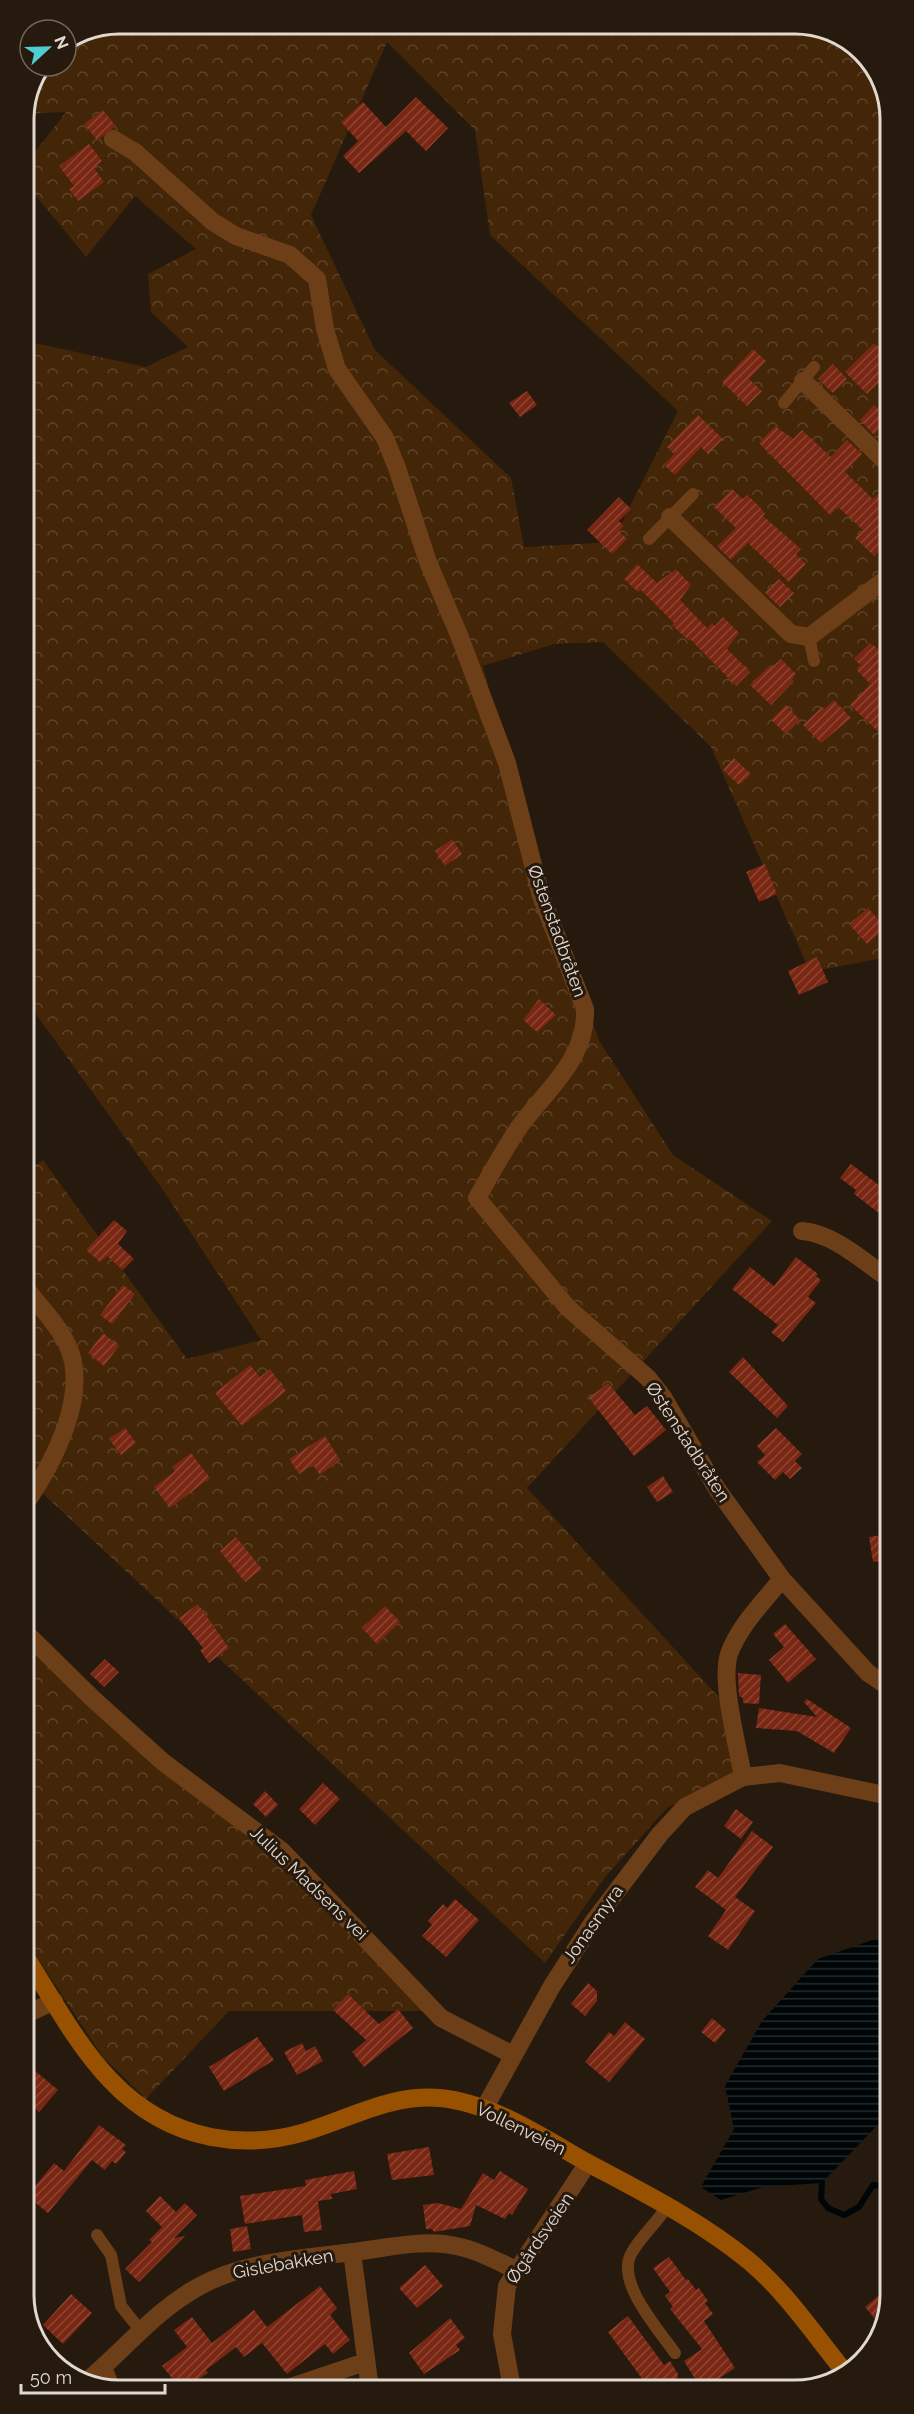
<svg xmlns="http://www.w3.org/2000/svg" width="914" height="2414" viewBox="0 0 914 2414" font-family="Raleway,sans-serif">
	<defs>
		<pattern id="forest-crowns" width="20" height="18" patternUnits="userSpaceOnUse" patternTransform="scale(1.5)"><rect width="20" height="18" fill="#432507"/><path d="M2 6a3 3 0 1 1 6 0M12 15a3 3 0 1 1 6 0" fill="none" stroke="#5e442a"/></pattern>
		<pattern id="water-rules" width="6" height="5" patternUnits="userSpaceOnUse" patternTransform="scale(1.5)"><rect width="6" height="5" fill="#000607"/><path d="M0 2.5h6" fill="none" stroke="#252a2a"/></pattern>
		<pattern id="building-hatch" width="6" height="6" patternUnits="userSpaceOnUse" patternTransform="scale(1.5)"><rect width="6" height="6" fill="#792612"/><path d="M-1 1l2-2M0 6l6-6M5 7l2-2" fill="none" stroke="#8c4533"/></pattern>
	</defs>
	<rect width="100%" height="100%" fill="#26190e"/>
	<path fill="url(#forest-crowns)" fill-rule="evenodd" d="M119,24H802L853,44L887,94L888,957L810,972L711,747L603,642L554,644L483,666L535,872L600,1042L673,1155L772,1221L527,1488L726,1705L738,1773L667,1808L606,1876L545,1963L38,1489L26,1513V1171L43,1160L187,1359L261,1340L163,1190L25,999V341L146,367L188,347L151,312L148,274L196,249L135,196L86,257L24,181V166L66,112L24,114L46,66H66V46ZM387,42L475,130L490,235L678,411L612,542L524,547L511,478L375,350L311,215Z
		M26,1623L181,1769L314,1878L440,2011H229L146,2099L102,2056L27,1942Z"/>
	<path fill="url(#water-rules)" d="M889,1934L890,2112L822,2183L763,2187L721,2200L701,2187L734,2129L725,2086L762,2021L818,1959Z"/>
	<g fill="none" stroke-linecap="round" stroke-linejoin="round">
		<path stroke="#000607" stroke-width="6" d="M822,2183L821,2199L828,2208L844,2215L859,2207L873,2185L890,2187"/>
	</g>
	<path fill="url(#building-hatch)" d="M416,97L448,128L426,151L406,131L359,173L343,156L358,141L341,122L363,102L386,127Z
		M103,110L116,126L97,140L84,124Z
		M89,144L102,161L94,168L104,182L78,201L69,189L74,186L59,166Z
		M874,343L887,355V374L867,394L845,372Z
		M753,349L766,361L749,379L762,391L747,406L722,382Z
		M833,364L847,379L833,393L818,379Z
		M527,391L537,405L520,417L509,403Z
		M874,405L887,417V421L874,435L860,420Z
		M698,415L723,439L708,454L701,447L675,475L664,465L674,454L667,447Z
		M775,426L793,439L802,430L831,457L847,440L862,454L845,472L873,499L887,485V543L874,556L855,538L863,530L838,507L830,515L759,443Z
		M732,489L743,499L747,495L759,506L765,514L763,516L801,549L796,554L806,564L789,582L748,543L731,560L717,546L736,528L714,507Z
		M619,497L631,509L619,521L624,526L619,531L627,539L612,554L587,530Z
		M637,564L657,583L676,569L691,585L680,600L707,628L712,623L715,626L723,617L739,633L727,649L750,672L736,686L690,639L689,641L672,625L674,623L641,590L638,592L624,579Z
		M779,579L794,593L780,607L765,593Z
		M870,643L888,656V741L850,705L870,684L857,670L861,666L854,659Z
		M781,659L796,674L792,679L794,681L771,705L750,685L769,666L771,668Z
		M834,700L851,718L821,743L803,725L822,707L824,709Z
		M786,705L800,720L786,734L771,720Z
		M734,758L751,774L739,785L723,770Z
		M452,839L462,854L445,866L435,851Z
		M765,864L777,894L759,902L746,872Z
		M868,908L886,928L867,944L849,924Z
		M817,957L828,982L799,995L788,971Z
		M539,999L556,1015L537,1032L523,1020Z
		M851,1164L888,1192V1220L854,1194L856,1190L840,1178Z
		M114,1220L127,1231L118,1244L134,1259L123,1270L107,1256L100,1262L86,1250Z
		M796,1257L818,1274L816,1276L821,1280L808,1297L816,1303L783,1342L771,1332L778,1325L732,1289L750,1267L774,1286Z
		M123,1285L135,1294L112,1324L100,1315Z
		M103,1333L119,1346L104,1366L88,1353Z
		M743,1357L788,1406L777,1418L729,1372Z
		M250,1365L260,1377L270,1369L286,1391L242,1426L215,1393Z
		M608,1383L635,1415L647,1406L666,1430L634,1456L589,1398Z
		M125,1428L136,1443L121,1455L109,1439Z
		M776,1428L802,1454L795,1461L802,1468L790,1479L783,1472L775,1480L757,1462L765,1455L757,1446Z
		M325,1436L340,1460L320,1475L313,1465L299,1474L289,1459Z
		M191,1453L210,1478L170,1508L154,1487L175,1471L172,1467Z
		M663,1476L673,1492L657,1502L647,1487Z
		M889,1534V1560L873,1562L869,1537Z
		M236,1537L262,1569L245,1582L220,1551Z
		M198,1604L229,1648L209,1663L200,1650L203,1648L179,1618Z
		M385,1606L400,1622L377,1644L362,1628Z
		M785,1624L816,1659L788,1683L769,1660L784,1647L773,1634Z
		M105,1659L119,1672L104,1687L90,1674Z
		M738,1673L761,1675L759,1704L743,1703V1698L739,1696Z
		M807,1699L851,1728L834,1753L797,1731L756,1728L759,1708L817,1717L804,1702Z
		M323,1783L340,1799L315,1825L299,1809Z
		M265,1791L278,1805L266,1817L253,1804Z
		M736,1809L753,1822L741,1839L724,1826Z
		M752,1831L773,1847L735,1897L755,1911L728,1950L708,1936L726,1910L695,1887L708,1870L718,1878Z
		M455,1899L479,1920L446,1957L422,1936L432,1925L428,1921L443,1904L447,1908Z
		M588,1983L597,1991V2001L585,2016L571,2004Z
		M348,1994L379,2024L398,2009L413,2028L364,2067L352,2052L366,2040L333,2010Z
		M712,2018L726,2030L715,2043L701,2032Z
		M625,2022L645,2039L609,2082L585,2062L609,2032L614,2036Z
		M257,2037L274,2060L224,2091L209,2067Z
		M302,2043L306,2051L315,2046L323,2061L297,2075L284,2052Z
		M27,2064L58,2090L39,2112L27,2102Z
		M99,2125L126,2145L122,2149L126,2152L116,2164L112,2161L105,2170L92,2160L48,2213L27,2196L54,2163L64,2171Z
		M429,2147L434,2175L392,2180L387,2154Z
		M354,2171L357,2189L331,2194L332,2199L318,2201L322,2230L304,2232L302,2215L245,2224L240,2196L306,2186L305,2180Z
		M500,2171L528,2189L512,2215L509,2213L505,2219L476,2205L470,2226L434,2232L432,2229H426L423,2205L438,2203L461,2209L483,2173L494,2180Z
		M160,2196L176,2212L185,2203L197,2215L174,2238L185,2236L139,2282L125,2269L152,2242L149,2240L162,2227L146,2211Z
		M247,2226L251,2249L233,2252L230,2229Z
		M669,2257L686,2280L688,2279L696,2290L699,2288L708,2301L705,2303L713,2314L704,2321L735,2368L706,2387H700L684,2361L702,2349L670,2309L673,2307L665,2296L670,2292L653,2268Z
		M425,2265L443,2286L417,2308L399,2288Z
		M320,2286L337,2308L330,2315L350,2340L333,2354L325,2344L287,2374L262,2343L244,2357L236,2347L206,2370L208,2373L181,2389L162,2366L187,2347L174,2330L192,2317L212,2343L254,2310L267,2327Z
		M890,2286V2295L880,2325L865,2307Z
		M71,2294L92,2313L63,2344L43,2325Z
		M628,2316L664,2365L670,2361L678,2374L676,2387H648L608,2332Z
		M450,2318L465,2338L456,2345L460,2350L424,2374L409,2353Z"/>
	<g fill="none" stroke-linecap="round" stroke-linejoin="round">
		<path stroke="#6c3f18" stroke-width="12" d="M784,403L814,367
			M649,539L693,494
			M809,637L814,661
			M668,2205C657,2223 640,2237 631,2254C616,2283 659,2330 675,2353
			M97,2235L111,2255L121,2306L141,2331"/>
		<path stroke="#6c3f18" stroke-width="18" d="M113,139L135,152L213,222L236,236L290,255L317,279L325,329L337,369L385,438L397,468L428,562L459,635L507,763L541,896L585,1009C587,1059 547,1089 520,1126C504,1149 491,1174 477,1198L568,1308L648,1378L663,1397L717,1489L782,1579L868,1673L889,1687
			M803,381L887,463
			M670,517L791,634L809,637L887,578
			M802,1231C833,1233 864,1262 888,1278
			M26,1289C40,1306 57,1324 67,1344C91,1393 53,1463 26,1503
			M26,1633L92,1698L163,1762L282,1851L441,2018L513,2055
			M743,1777C738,1746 720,1682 729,1654C739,1626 764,1601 782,1579
			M27,2014L54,2001
			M484,2109L552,1986L594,1921L660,1834L685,1807L743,1777L780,1773L889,1796
			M352,2252L370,2389
			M103,2367L112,2390
			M88,2380C125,2349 157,2309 200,2286C248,2260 308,2258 361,2251C391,2247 426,2239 456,2246C477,2250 497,2261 516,2270
			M512,2388L502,2334L507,2286L588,2163
			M285,2389L365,2362"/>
		<path stroke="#985100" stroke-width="18" d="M27,1959C75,2035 114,2118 211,2137C242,2143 275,2141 305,2132C351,2118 391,2094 440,2098C492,2103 542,2137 586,2162C642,2192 699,2220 749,2261C786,2292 814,2334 844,2371"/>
	</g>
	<g text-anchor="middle" stroke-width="6" stroke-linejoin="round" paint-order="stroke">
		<g font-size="18" fill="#e1d8d0" stroke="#26190e">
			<text transform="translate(557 931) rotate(70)" y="6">Østenstadbråten</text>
			<text transform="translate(688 1442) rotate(57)" y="6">Østenstadbråten</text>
			<text transform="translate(309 1883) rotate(44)" y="6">Julius Madsens vei</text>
			<text transform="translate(593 1924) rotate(-55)" y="6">Jonasmyra</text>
			<text transform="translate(521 2129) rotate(26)" y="6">Vollenveien</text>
			<text transform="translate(540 2238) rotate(-56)" y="6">Øgårdsveien</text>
			<text transform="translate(283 2264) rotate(-10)" y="6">Gislebakken</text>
		</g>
	</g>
	<path d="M0 0H914V2414H0ZM119 34H795A85 85 0 0 1 880 119V2295A85 85 0 0 1 795 2380H119A85 85 0 0 1 34 2295V119A85 85 0 0 1 119 34Z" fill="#26190e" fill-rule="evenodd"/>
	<path fill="none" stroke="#e1d8d0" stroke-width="3" d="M119 34H795A85 85 0 0 1 880 119V2295A85 85 0 0 1 795 2380H119A85 85 0 0 1 34 2295V119A85 85 0 0 1 119 34Z"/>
	<g transform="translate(48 48) rotate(68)"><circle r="28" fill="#26190e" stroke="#71655c" stroke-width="1.5"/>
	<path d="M0-4.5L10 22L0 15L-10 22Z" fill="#51ccd1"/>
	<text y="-9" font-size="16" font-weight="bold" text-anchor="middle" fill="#e1d8d0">N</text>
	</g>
	<path d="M21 2384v9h144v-9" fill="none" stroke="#e1d8d0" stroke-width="3"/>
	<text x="30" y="2384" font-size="18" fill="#e1d8d0" stroke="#26190e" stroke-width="4.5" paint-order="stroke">50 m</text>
</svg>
